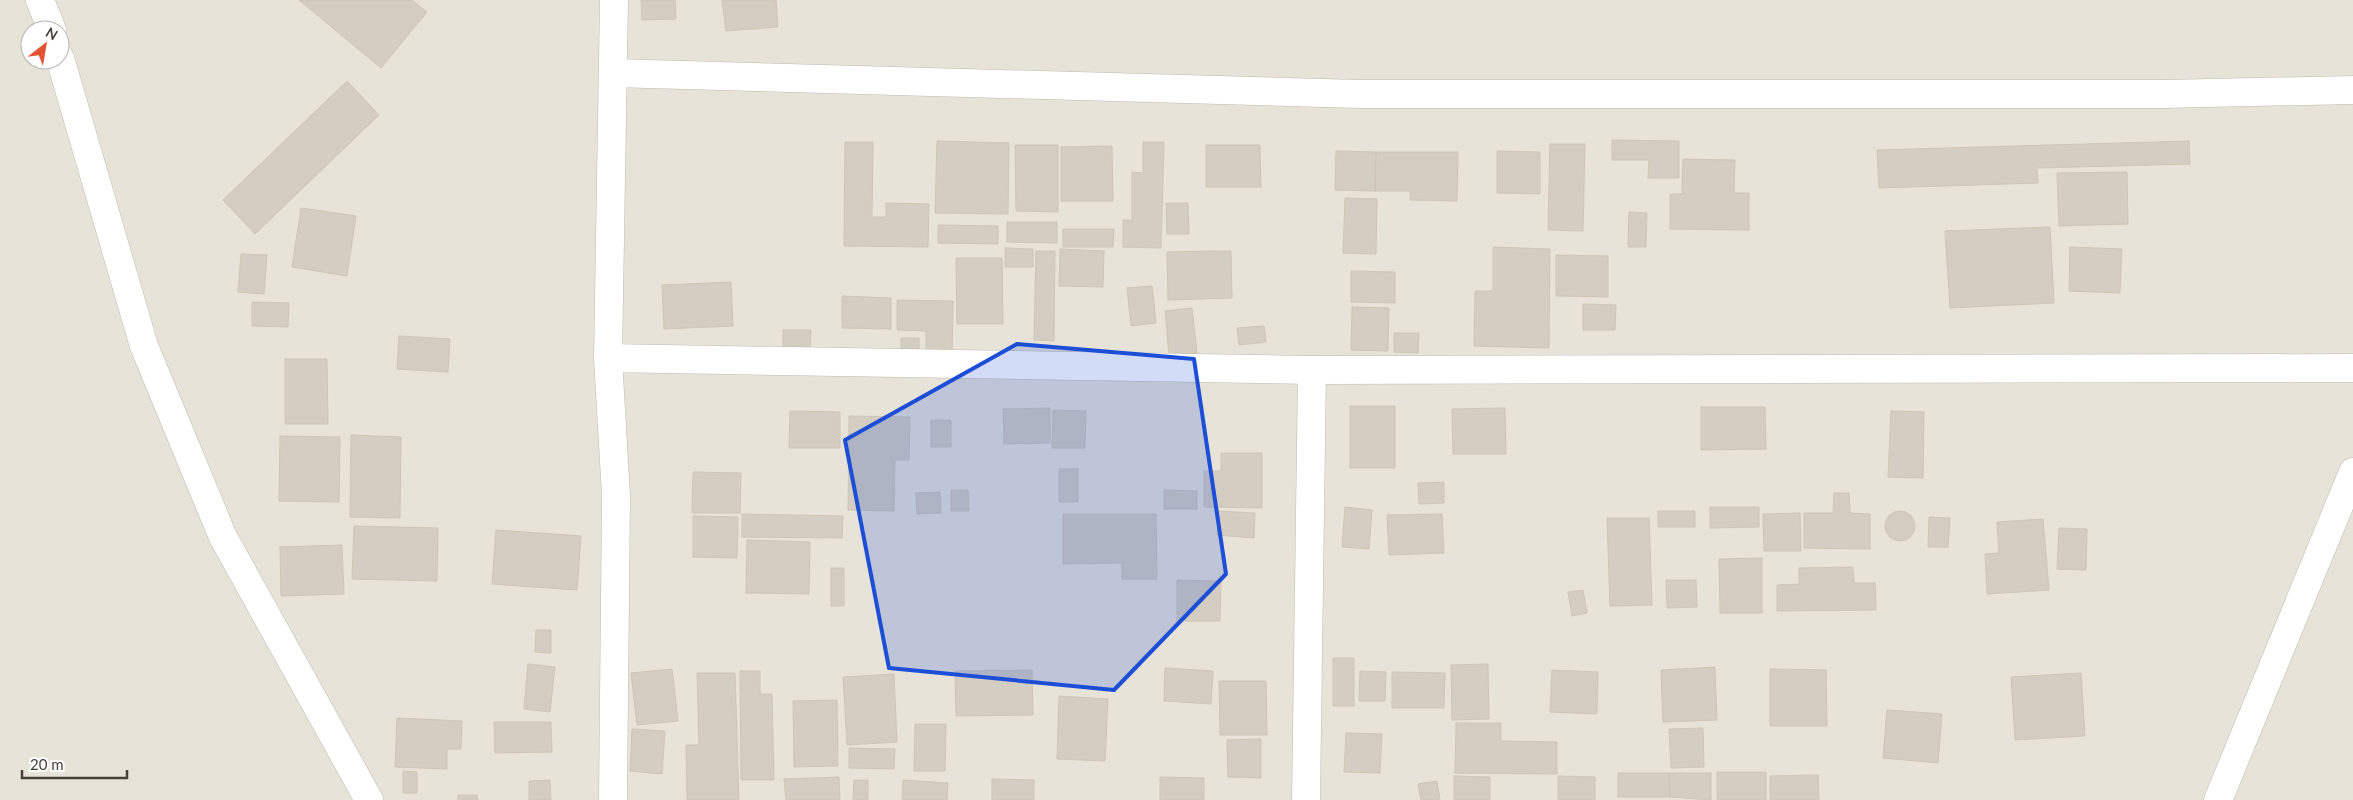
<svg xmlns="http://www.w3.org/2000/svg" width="2353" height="800" viewBox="0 0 2353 800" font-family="Lato,sans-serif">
	<rect width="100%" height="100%" fill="#f3f1ea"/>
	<path fill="#e7e3d9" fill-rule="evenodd" d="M0,0H2353V800H0ZM30,30H60V60H30Z"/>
	<path fill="#d4cdc1" stroke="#cec5b5" d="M299,0H412L427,12L381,68Z
		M641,0H675L676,19L642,20Z
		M722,0H776L778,27L726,31Z
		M347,81L379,115L255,234L223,200Z
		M1612,140L1679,141V178H1648L1649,160H1612Z
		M937,141L1009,143L1008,214L935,213Z
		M2189,141L2190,164L2037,168L2038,183L1879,188L1877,150Z
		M845,142H873L872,217H886V203L929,204L928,247L844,246Z
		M1143,142H1164L1161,248L1123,247V220H1132V172L1143,173Z
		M1550,144H1585L1583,231L1548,230Z
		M1015,145H1058V212L1016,211Z
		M1206,145H1260L1261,187H1206Z
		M1112,146L1113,201H1061V147Z
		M1336,151L1376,152L1375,191L1335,190Z
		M1497,151L1540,152V194L1497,193Z
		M1376,152H1458L1457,201L1410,200V191H1375Z
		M1683,159L1735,160L1734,193H1749V230L1670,229V194H1682Z
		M2127,172L2128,224L2059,226L2057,173Z
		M1345,198L1377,199L1376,254L1343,253Z
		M1166,203H1188L1189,234H1167Z
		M301,208L356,216L347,276L292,267Z
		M1629,212L1647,213L1646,247H1628Z
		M1007,222H1057V243L1007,242Z
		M938,225L998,226V244L938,243Z
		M2050,227L2054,303L1950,308L1945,231Z
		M1063,229H1114L1113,247H1063Z
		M1493,247L1550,249L1549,348L1474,346L1475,291H1493Z
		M2070,247L2122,249L2120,293L2069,291Z
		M1005,248L1033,249V267H1005Z
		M1060,249L1104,251L1103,287L1059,286Z
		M1036,251H1055L1054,341L1034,340Z
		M1212,251H1231L1232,298L1168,300L1167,252Z
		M241,254L267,255L264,294L238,292Z
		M1556,255L1608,256V297L1556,296Z
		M956,258H1002L1003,324H957Z
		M1351,271L1395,272V303L1351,302Z
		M731,282L733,326L664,329L662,285Z
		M1152,286L1156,323L1131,326L1127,288Z
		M842,296L891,298V329L842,328Z
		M897,300L953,301L952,358L926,357V331L897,330Z
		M252,302L289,303L288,327L252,326Z
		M1583,304L1616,305L1615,330H1583Z
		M1352,307L1389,308L1388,351L1351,350Z
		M1192,308L1197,353L1169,355L1165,311Z
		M1264,326L1266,342L1239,345L1237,328Z
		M783,330H811L810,350H783Z
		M1394,333H1419L1418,353L1394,352Z
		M399,336L450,339L448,372L397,369Z
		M901,338H919V356L901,355Z
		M285,359H327L328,424H285Z
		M1350,406H1395V468H1350Z
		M1701,407H1765L1766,449L1701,450Z
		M1050,408V443L1004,444L1003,409Z
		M1505,408L1506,454H1453L1452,409Z
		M1053,410L1086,411L1085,448H1052Z
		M790,411L840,412V448H789Z
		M1891,411L1924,412L1923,478L1888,477Z
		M849,416L910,417L909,460H895L894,511L848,510Z
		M931,420H951V447H931Z
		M351,435L401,437L400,518L350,517Z
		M280,436L340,437L339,502L279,501Z
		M1221,453H1262V508L1204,507V471H1221Z
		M1059,469H1078V502H1059Z
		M693,472L741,473L740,513H692Z
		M1444,482V503L1419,504L1418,483Z
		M951,490H968L969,511H951Z
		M1164,490L1197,491V509H1164Z
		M940,492L941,513L917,514L916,493Z
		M1834,493H1849L1850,513L1870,514V549L1804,548V513H1833Z
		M1345,507L1372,510L1369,549L1342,547Z
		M1710,507H1759V527L1710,528Z
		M1885 526a15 15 0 1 1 30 0a15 15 0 1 1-30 0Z
		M1218,511L1255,513L1254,538L1217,535Z
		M1658,511H1695V527H1658Z
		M1800,513L1801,551H1764L1763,514Z
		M742,514L843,516L842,538L742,537Z
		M1063,514H1156L1157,579H1122V563L1063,564Z
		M1442,514L1444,553L1389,555L1387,515Z
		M693,516L738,517L737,558L693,557Z
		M1929,517L1950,518L1948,547H1928Z
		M1607,518H1649L1652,605L1610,606Z
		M2043,519L2049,590L1987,594L1985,554L1999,553L1997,522Z
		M354,526L438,528L437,581L352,579Z
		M2059,528L2087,529L2086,570L2057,569Z
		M496,530L581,536L577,590L492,584Z
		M747,540L810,542L809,594L746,593Z
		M342,545L344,594L281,596L280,547Z
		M1762,558V613H1720L1719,559Z
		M1853,567L1854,583H1875L1876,610L1777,611V585L1799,584V568Z
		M831,568H844V606H831Z
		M1177,580L1221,581L1220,621H1177Z
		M1666,580H1696L1697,607L1667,608Z
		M1583,590L1587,613L1572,616L1568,592Z
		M536,630H551V653L535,652Z
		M1333,658H1354V706H1333Z
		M528,664L555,667L550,712L524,709Z
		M1488,664L1489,719L1452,720L1451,665Z
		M1715,667L1717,720L1663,722L1661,670Z
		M1165,668L1213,671L1211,704L1164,701Z
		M672,669L678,721L637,725L631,673Z
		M1770,669L1826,670L1827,726H1770Z
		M1032,670L1033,715L956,716L955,671Z
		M1552,670L1598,672L1597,714L1550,712Z
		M740,671H760V694H772L774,780H741Z
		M1360,671L1386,672L1385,701H1359Z
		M1392,672L1445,673L1444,708H1392Z
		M697,673H735L739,800H687L686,745H699Z
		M2081,673L2085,736L2015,740L2011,677Z
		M894,674L897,742L847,745L843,677Z
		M1219,681H1266L1267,735H1220Z
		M1059,696L1108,699L1105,761L1057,759Z
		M837,700L838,766L794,767L793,701Z
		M1887,710L1942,714L1938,763L1883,758Z
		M397,718L462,721L461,749H447V769L395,767Z
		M494,722H551L552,752L495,753Z
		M1456,723H1501V741L1557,742V774L1455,773Z
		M915,724H946L945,771H914Z
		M1703,728L1704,767L1671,768L1669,729Z
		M632,729L665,731L662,774L630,771Z
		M1346,733L1382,734L1380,773L1344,772Z
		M1261,739V778L1228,777L1227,740Z
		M849,748L895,749L894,769L849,768Z
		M403,771L417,772V793H403Z
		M1717,772H1766V800H1717Z
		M1618,773H1669L1670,797H1618Z
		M1669,773H1711V800L1670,797Z
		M1818,775L1819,800H1770V776Z
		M1454,776L1490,777V800H1454Z
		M1558,776L1595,777V800H1558Z
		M839,777L840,800H786L784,779Z
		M1160,777L1204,778V800H1160Z
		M992,779L1034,780V800H992Z
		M550,780L551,800H529V781Z
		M854,780H868V800H853Z
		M903,780L948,783L947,800H902Z
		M1437,781L1440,800H1421L1418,784Z
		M458,795H477L478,800H458Z"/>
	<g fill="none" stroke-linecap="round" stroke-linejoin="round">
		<defs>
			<path id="minor" d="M40,0L52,30
				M60,58L144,346L223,537L369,800
				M613,73L1359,94H2163L2353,90
				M608,358L1312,370
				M613,800L616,496L608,358L614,0
				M1306,800L1312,370L2353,368
				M2218,800L2353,472"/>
		</defs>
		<use href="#minor" stroke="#beb9ae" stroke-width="29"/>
		<use href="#minor" stroke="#fff" stroke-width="28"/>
	</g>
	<path fill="#1d4ed8" fill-opacity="0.2" stroke="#1d4ed8" stroke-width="4" stroke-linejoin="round" d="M1017,344L1194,359L1226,574L1114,690L889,668L845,440Z"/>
	<g transform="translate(45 45) rotate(31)"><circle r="24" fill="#ffffff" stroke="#b5b3b0"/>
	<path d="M0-4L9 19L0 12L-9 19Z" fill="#e25233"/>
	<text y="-8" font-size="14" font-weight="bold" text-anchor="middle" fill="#464239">N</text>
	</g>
	<path d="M22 770v8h105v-8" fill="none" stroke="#464239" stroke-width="2.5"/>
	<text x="30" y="770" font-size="15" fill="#464239" stroke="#ffffff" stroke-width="4" paint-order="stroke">20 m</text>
</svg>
